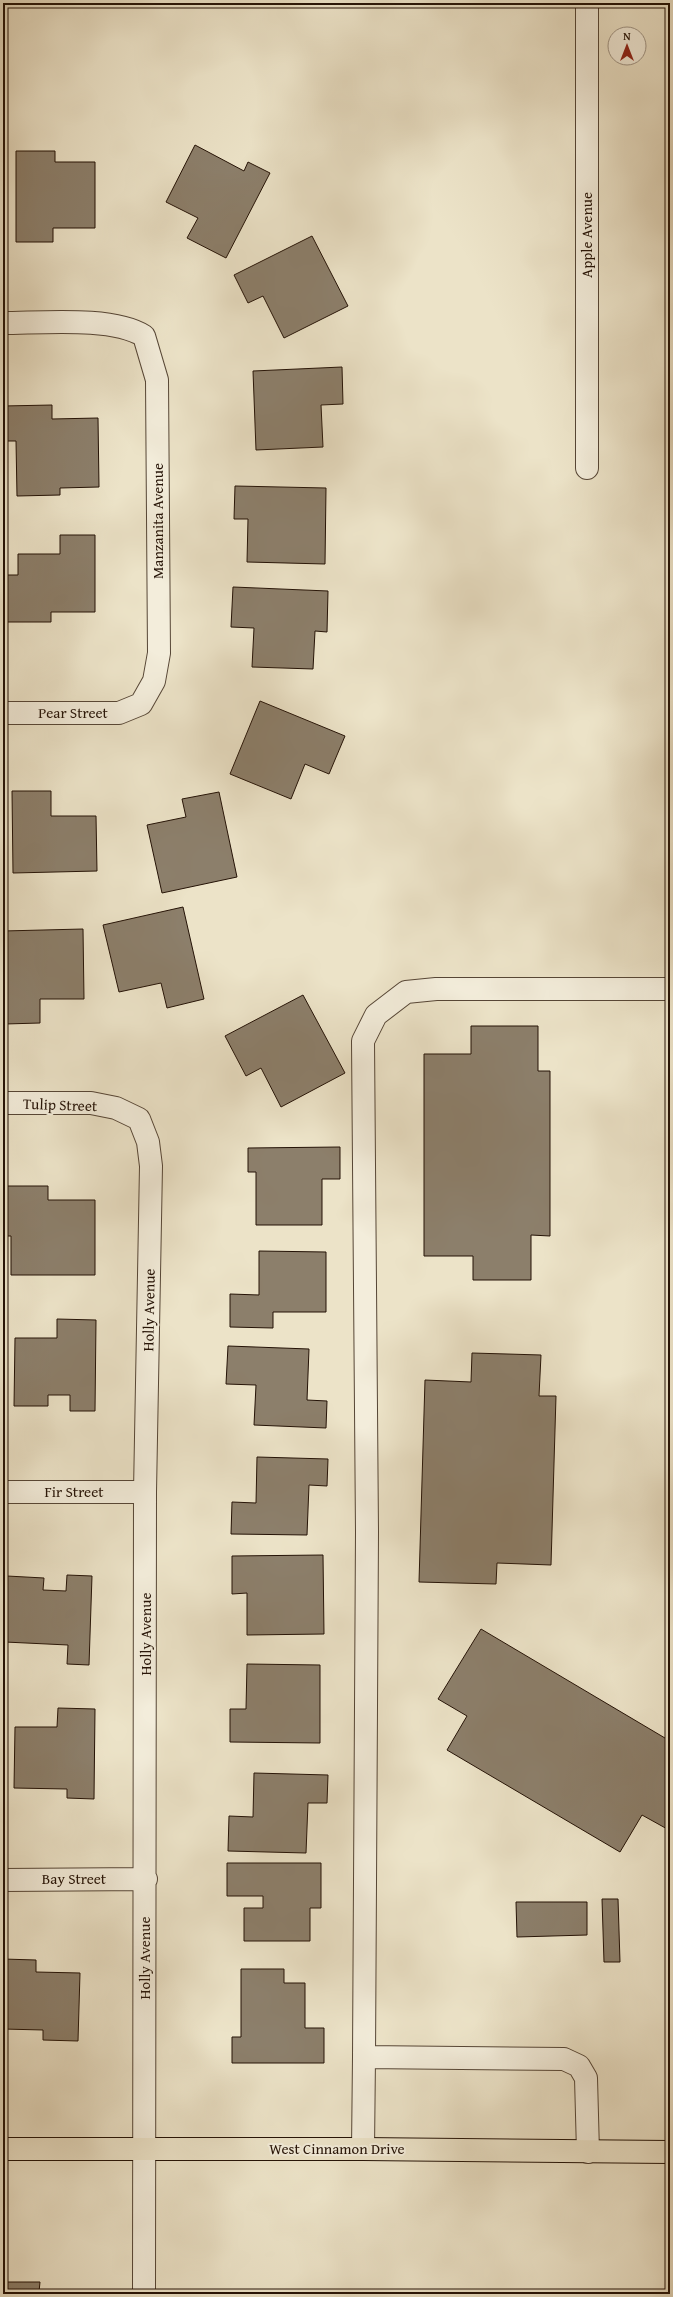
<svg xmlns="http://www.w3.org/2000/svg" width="673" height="2297" viewBox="0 0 673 2297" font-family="'Gentium Book Plus',serif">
	<rect width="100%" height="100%" fill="#ece3c8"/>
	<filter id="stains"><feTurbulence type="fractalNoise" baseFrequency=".005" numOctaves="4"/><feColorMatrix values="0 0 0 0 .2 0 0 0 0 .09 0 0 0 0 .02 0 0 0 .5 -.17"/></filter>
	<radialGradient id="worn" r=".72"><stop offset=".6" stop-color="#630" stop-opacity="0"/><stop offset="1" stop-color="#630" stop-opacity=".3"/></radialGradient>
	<path fill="#8c7f6b" stroke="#241206" d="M195,145L244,171L248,162L270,173L226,258L187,238L198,218L166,202Z
		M16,151H55V162H95V228H53V242H16Z
		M312,236L348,306L284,338L263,296L248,303L234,275Z
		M342,367L343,404L321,405L323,447L256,450L253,371Z
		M52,405V419L98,418L99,487L60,488V495L17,496L16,441H3V406Z
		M235,486L326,488L325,564L247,562L248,519H234Z
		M60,535H95V612H51V622H3V575H18V554H60Z
		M233,587L328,591L327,632L315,631L313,669L252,667L254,628L231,627Z
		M260,701L345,736L329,774L305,764L291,799L230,774Z
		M12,791H51V816H96L97,871L13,873Z
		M219,792L237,877L162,893L147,825L186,817L182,799Z
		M183,907L204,999L167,1008L161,983L119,992L103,925Z
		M83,929L84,999H40V1023L5,1024L3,931Z
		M303,995L345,1073L281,1107L261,1068L246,1076L225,1036Z
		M471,1026H538V1071H550V1236L531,1235V1280H473V1256H424V1054H471Z
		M340,1147V1179H322V1225H256V1172H248V1148Z
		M3,1186H48V1200H95V1275H11V1236H3Z
		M259,1251L326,1252V1312H273V1328L230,1327V1294L259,1295Z
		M57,1319L96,1320L95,1411H70V1395H48V1406H14L15,1338H57Z
		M228,1346L309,1349L307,1400L327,1401L326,1428L254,1425L256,1385L226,1384Z
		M472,1353L541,1355L539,1396H556L551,1565L497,1563L496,1584L419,1582L425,1380L471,1382Z
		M257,1457L328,1459L327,1486L309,1485L307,1535L231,1534L232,1502L256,1503Z
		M323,1555L324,1634L247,1635V1593L232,1594V1556Z
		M67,1575L92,1576L89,1665L67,1664L68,1645L5,1642L7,1576L44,1578L43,1590L66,1591Z
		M481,1629L670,1741L669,1830L642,1815L620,1852L447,1750L467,1716L438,1699Z
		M247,1664L320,1665V1743L230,1742V1709H246Z
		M58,1708L95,1709L94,1799L67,1798V1789L14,1788L15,1727H57Z
		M254,1773L328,1775L327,1803H308L306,1853L228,1851L229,1816L253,1817Z
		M227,1863H321V1908H310V1941H244V1908H263V1896H227Z
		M602,1899H618L620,1962H604Z
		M516,1902H587V1935L517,1937Z
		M3,1959L36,1960V1972L80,1973L78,2041L43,2040V2030L3,2029Z
		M241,1969H284V1983H305V2028H324V2063H232V2037H241Z
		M7,2282H40L39,2292L85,2294H7Z
		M316,2290L396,2291V2294H316Z
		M670,2291V2294H623V2292Z
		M498,2293V2294H434Z"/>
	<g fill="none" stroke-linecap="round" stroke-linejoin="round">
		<defs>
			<path id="minor" d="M587,3V468
				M3,323C41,323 113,316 144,336L157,380L159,653L154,681L141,704L119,713H3
				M3,1103H91L116,1108L139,1119L148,1142L151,1166L145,1492L144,2294
				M3,1492H145
				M3,1880L146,1879
				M364,2057L367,1532L363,1041L376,1015L406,992L436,989H670
				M363,2149L364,2057L564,2059L579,2066L586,2078L588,2152"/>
			<path id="major" d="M3,2149H363L670,2152"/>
		</defs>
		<use href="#minor" stroke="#564636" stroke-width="24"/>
		<use href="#major" stroke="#241206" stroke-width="24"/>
		<use href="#minor" stroke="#f3eddb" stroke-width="22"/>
		<use href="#major" stroke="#ece3c8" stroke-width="22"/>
	</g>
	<g text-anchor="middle" stroke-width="4" stroke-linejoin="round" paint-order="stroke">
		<g font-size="15" fill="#241206" stroke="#f3eddb">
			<text transform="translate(587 235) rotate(-90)" y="5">Apple Avenue</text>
			<text transform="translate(158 521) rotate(-90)" y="5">Manzanita Avenue</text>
			<text x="73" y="718">Pear Street</text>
			<text transform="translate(60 1105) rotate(2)" y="5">Tulip Street</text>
			<text transform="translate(149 1310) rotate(-89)" y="5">Holly Avenue</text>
			<text x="74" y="1497">Fir Street</text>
			<text transform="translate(146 1634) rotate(-90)" y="5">Holly Avenue</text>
			<text x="74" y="1884">Bay Street</text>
			<text transform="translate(145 1958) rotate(-90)" y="5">Holly Avenue</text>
			<text x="337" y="2154">West Cinnamon Drive</text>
		</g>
	</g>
	<rect width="673" height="2297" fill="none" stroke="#ece3c8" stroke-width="16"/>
	<rect x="4" y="4" width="665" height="2289" fill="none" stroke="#241206" stroke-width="2"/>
	<rect x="8" y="8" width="657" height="2281" fill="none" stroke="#241206"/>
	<g transform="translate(627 46)"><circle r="19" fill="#f3eddb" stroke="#a09586"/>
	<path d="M0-3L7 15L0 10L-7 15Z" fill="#8f2418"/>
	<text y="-6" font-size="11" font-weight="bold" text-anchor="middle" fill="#241206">N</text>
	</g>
	<rect width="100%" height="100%" filter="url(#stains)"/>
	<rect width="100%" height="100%" fill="url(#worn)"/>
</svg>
